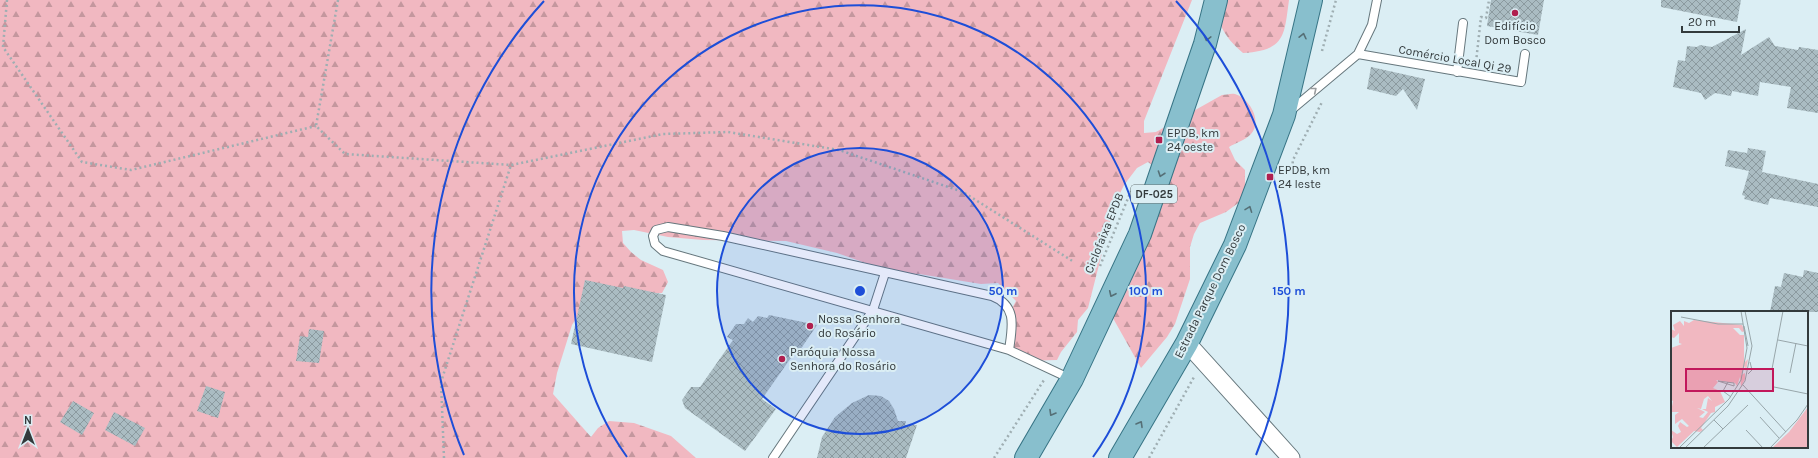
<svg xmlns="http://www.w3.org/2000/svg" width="1818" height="458" viewBox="0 0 1818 458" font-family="Karla,sans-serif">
	<defs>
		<pattern id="forest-firs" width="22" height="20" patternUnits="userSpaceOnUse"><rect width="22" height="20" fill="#f1b8c1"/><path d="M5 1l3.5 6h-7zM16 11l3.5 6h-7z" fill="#c4979e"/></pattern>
		<pattern id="building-cross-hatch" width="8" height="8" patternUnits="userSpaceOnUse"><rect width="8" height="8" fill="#aabcc2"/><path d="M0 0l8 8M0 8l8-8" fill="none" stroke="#8b9a9f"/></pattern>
	</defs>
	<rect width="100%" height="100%" fill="#dbeef4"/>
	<path fill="url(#forest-firs)" d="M0,0H1192L1144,121V133L1156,132L1222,95C1226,95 1231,93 1235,94C1249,98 1263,121 1251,134C1246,140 1235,143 1229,147L1235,160L1245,170V187L1241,201L1226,212L1200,223L1194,234L1190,247V279L1175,324L1167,337L1141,368L1109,311L1158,170L1148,162L1137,168L1124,185L1114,206L1088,308L1078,320L1077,332L1061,352L1057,360L1024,361L1009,350L1010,312L1016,301L998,283L981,284L919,274L885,273L874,266L837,253L786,241L703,240L668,237L634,230L622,231L623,243L631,252L641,260L663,270L668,282L662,293L616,294L584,306L572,325L557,373L553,394L591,437L598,428L609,421L634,423L671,436L696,458H0Z
		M1213,0H1289C1284,37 1285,50 1243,53C1223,36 1219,24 1213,0Z"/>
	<path fill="url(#building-cross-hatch)" d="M1491,0H1544L1538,35L1487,26Z
		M1661,0H1741L1737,22L1661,7Z
		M1746,29L1741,55L1769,37L1775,46L1798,50L1799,47L1818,50V113L1787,108L1791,87L1760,82L1758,96L1732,91L1731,96L1715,93L1705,100L1701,93L1673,87L1678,60L1685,61L1687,46L1697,47L1700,45L1712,47Z
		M1371,67L1425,79L1417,110L1403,89L1396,96L1367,89Z
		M1748,148L1766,151L1762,172L1818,184V207L1770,198L1768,205L1744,199L1745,196L1742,195L1749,171L1725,166L1728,150L1747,153Z
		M1804,270L1818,273V312H1770L1775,286L1781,287L1784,273L1803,277Z
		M585,280L623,288L624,286L666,295L652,362L571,344Z
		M769,315L817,325L798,353L795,352L762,399L776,409L745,451L685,408L682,400L691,387H700L733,340L727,337L736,324H744L748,318L753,322L758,316L767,318Z
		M309,329L324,331L319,363L296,361L300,336L308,337Z
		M206,386L225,392L218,418L197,411Z
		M869,395L881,396L889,401L894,409L898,421H906L905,425H917L906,458H817L822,437L835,417L852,403Z
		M73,401L94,413L82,435L60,422Z
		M114,412L145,428L135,446L105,430Z"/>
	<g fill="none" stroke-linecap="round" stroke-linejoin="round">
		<defs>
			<path id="lane" d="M1358,54L1521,82L1525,54
				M1457,72L1463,23
				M1290,111L1358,54L1372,25L1377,0
				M1009,350C1012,328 1018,306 992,296L723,236L668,227L656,230L653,236L655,244L663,251L1009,350L1071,379
				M773,458L873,310L885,273"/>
			<path id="street" d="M1187,343L1291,458"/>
			<path id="primary" d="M1026,458L1072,379L1140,234L1205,44L1216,0
				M1120,458L1187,343L1235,245L1284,115L1311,0"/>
		</defs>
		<use href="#lane" stroke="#66777d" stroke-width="10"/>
		<use href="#street" stroke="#66777d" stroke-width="19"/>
		<use href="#primary" stroke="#377485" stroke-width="24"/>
		<path stroke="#9faeb2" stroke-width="2.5" stroke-dasharray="2 3" stroke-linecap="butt" d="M7,0L3,47L82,162L131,170L316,126
			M338,0L316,126L345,154L511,165L663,134L728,132L839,150L963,192L1074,262
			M1322,51L1336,0
			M1476,62L1481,17L1486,18L1489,0
			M1284,174L1292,169L1293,160L1322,102
			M1100,266L1131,191
			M444,458L441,382L511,165
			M994,458L1044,380
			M1149,458L1194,377"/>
		<use href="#lane" stroke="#fff" stroke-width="8"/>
		<use href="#street" stroke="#fff" stroke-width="17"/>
		<use href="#primary" stroke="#88bfcd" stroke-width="22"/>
	</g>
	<defs><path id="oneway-chevron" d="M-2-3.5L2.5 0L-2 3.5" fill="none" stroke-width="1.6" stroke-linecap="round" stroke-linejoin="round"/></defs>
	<g stroke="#556f76">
		<use href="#oneway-chevron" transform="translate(1303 36) rotate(-77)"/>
		<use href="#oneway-chevron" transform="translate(1207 38) rotate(104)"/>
		<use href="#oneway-chevron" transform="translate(1161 174) rotate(109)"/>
		<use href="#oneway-chevron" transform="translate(1249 209) rotate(-69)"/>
		<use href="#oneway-chevron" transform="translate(1112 294) rotate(115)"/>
		<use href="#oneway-chevron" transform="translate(1052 413) rotate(120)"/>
		<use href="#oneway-chevron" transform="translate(1140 424) rotate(-60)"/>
	</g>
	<use stroke="#999c9e" href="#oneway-chevron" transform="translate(1314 90) rotate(-39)"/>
	<circle cx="860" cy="291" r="143" fill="#1d4ed8" fill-opacity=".12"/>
	<g fill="none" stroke="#1d4ed8" stroke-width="2">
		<circle cx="860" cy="291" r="143"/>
		<path d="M627 457A286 286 0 1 1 1093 457"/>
		<path d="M464 455A429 429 0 0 1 544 1M1176 1A429 429 0 0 1 1256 455"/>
	</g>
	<g fill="#b01f4f" stroke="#dbeef4" stroke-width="1.5">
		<circle cx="1515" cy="13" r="4"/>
		<rect x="1155" y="136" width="8" height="8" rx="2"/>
		<rect x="1266" y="173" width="8" height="8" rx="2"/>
		<circle cx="810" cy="326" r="4"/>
		<circle cx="782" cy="359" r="4"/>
	</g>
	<g text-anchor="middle" stroke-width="4" stroke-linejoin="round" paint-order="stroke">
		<rect fill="#dbeef4" stroke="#657073" stroke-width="1" x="1131" y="185" width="46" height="18" rx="3"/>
		<g font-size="11" font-weight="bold" fill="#333a3c">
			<text x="1154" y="198">DF-025</text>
		</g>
		<g font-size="12" fill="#333a3c" stroke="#dbeef4" text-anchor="start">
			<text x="1515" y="30" text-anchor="middle">Edifício<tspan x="1515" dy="14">Dom Bosco</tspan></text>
			<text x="1167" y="137">EPDB, km<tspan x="1167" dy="14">24 oeste</tspan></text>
			<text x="1278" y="174">EPDB, km<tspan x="1278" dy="14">24 leste</tspan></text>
			<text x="818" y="323">Nossa Senhora<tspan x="818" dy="14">do Rosário</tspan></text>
			<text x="790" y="356">Paróquia Nossa<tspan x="790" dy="14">Senhora do Rosário</tspan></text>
		</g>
		<g font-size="12" fill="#333a3c" stroke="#dbeef4">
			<text transform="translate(1455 59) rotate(10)" y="4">Comércio Local Qi 29</text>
			<text transform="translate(1104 233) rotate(-68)" y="4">Ciclofaixa EPDB</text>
			<text transform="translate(1210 291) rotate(-64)" y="4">Estrada Parque Dom Bosco</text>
		</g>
	</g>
	<g transform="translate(1671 311)">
		<rect width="137" height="137" fill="#dbeef4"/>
		<path d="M137,96V137H101L118,121Z" fill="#f1b8c1"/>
		<path d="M23,9L71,14L74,20L71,21L68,17H62L69,24H73V52L77,48L75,61L74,55L70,64L74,62V68L70,76L69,66L66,75L64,72L45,69L47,71L42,77L49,80L54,91L44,96V101L40,102L30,117L32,119L29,121L23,120L6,136L0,130L2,126L0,119L6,123L10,121L7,115L9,111L16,116L18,115L11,108L4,113V104L8,101H0L2,90L0,89V37L11,33L8,32V22L3,27L0,26V18L4,20L2,14L9,10L13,15V10L18,12ZM37,85L41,90L37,87L35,98H31L37,101L32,107L28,106L34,101L26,97L30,98L33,88Z" fill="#f1b8c1" fill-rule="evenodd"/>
		<path fill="none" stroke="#98a6aa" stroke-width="1" d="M10,6L47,13H72M73,15L77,35M107,29L137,35M101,58L112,0M119,62L125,32M77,63L81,59L79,51M47,70L63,72V75M47,70L63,75M57,71L52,80L60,86M72,74L115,121M103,76L137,83M89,106L108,127M43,109L52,118M75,119L92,137M8,137L58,88L70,69L76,37L70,0M14,137L57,95L74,70L81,35L74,0M32,137L77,94M99,137L126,109L137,93"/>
		<path fill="#c2185b" fill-opacity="0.15" stroke="#c2185b" stroke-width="2" d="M15,58H102V80H15Z"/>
		<rect width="137" height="137" fill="none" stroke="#333a3c" stroke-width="2"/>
	</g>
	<circle cx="860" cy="291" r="6" fill="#1d4ed8" stroke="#dbeef4" stroke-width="2"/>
	<g font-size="12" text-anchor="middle" font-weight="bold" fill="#1d4ed8" stroke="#dbeef4" stroke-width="4" stroke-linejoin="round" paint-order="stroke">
		<text x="1003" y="295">50 m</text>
		<text x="1146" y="295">100 m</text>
		<text x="1289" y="295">150 m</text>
	</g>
	<g transform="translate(28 430)" stroke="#dbeef4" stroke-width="3" paint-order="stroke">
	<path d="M0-3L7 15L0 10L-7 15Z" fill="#333a3c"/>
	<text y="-6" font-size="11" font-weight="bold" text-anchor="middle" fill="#333a3c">N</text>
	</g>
	<path d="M1682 26v6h57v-6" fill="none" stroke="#333a3c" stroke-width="2"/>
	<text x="1688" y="26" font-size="12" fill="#333a3c" stroke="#dbeef4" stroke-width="3" paint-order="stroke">20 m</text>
</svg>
